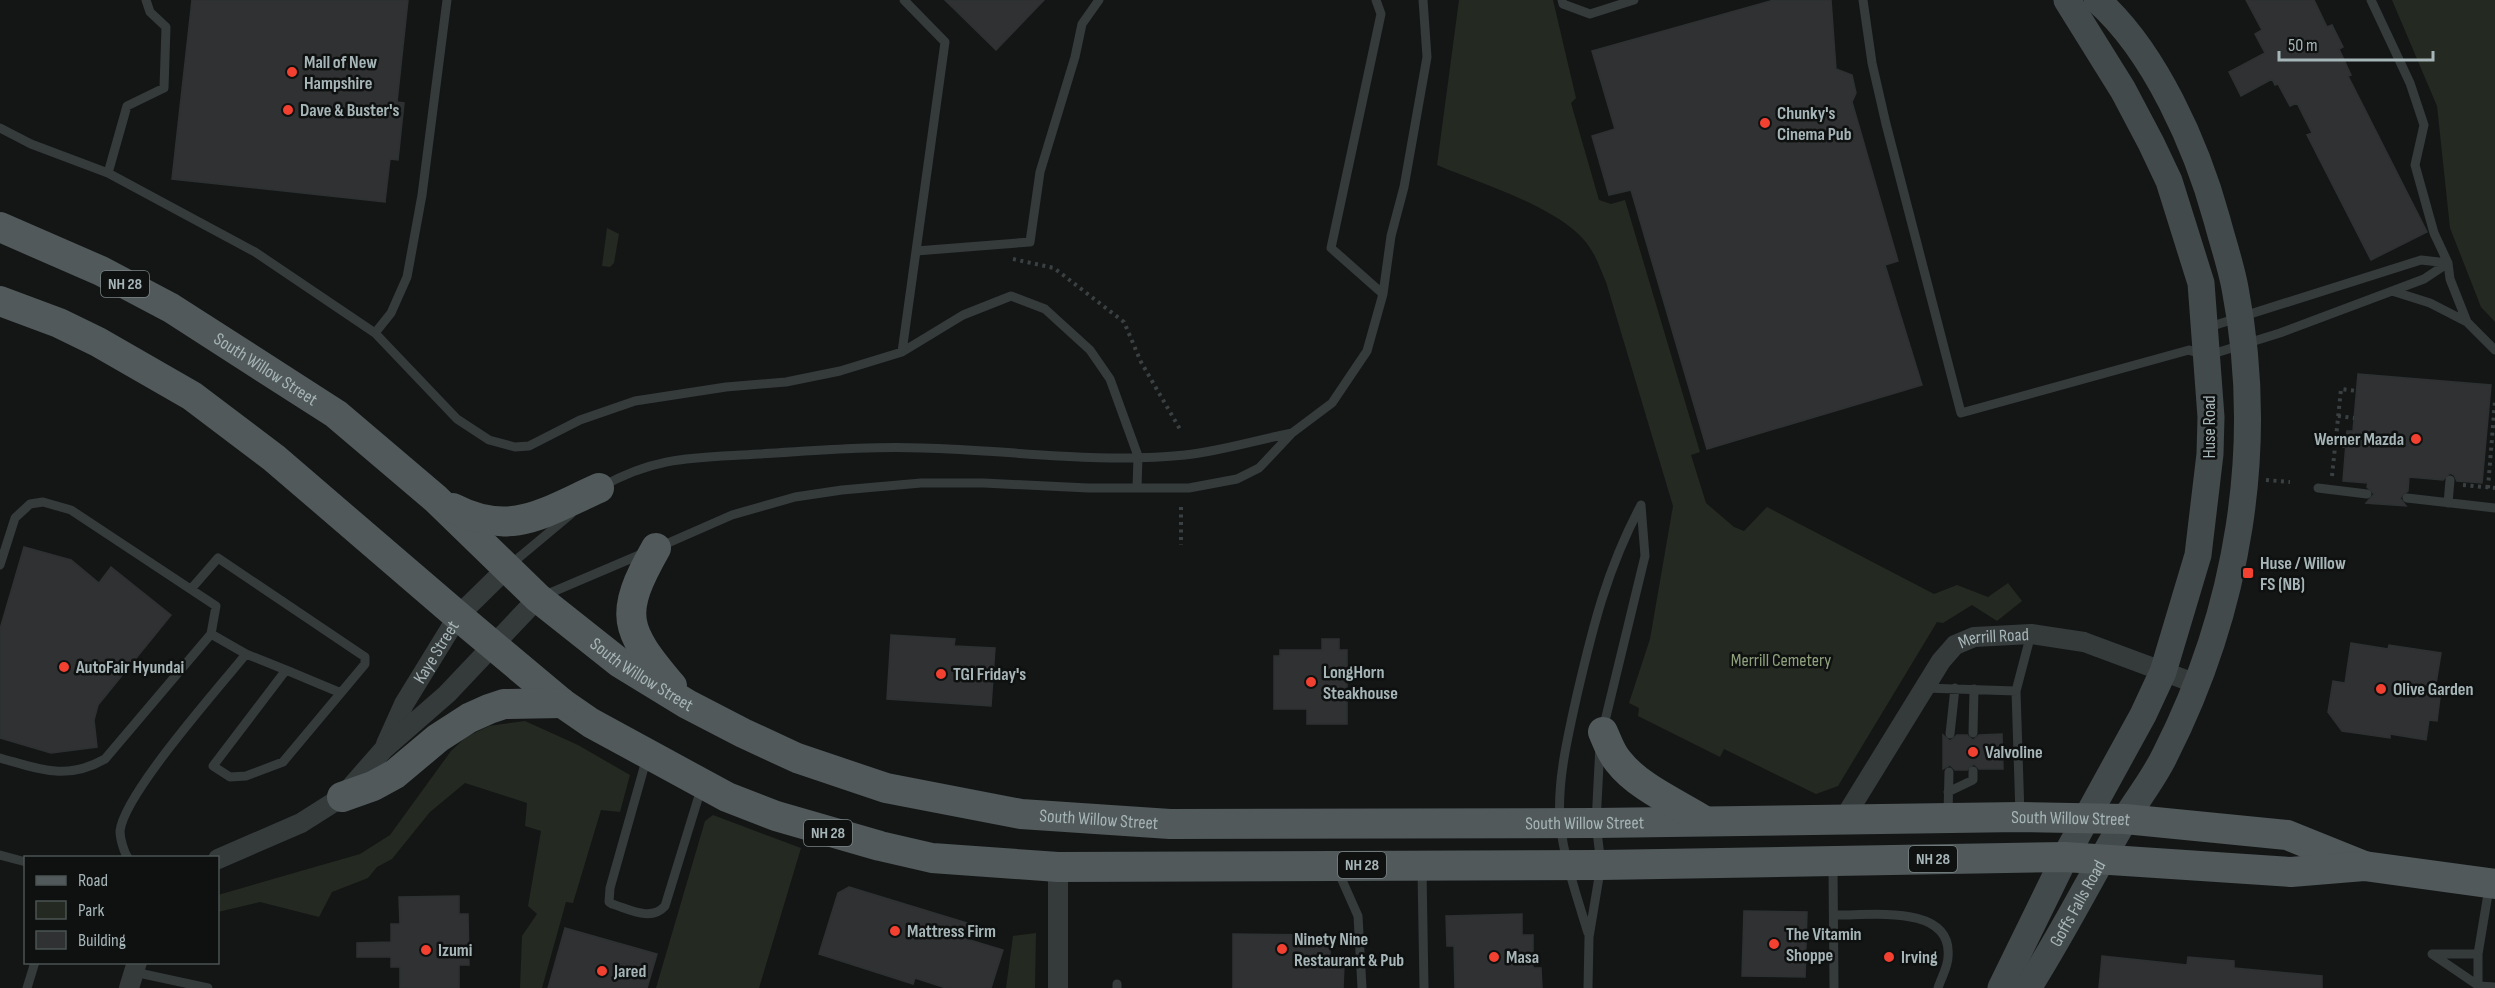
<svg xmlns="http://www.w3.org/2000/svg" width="2495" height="988" font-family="'Sofia Sans Condensed',sans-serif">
<rect width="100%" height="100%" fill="#141616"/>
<path fill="#242921" d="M 1459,0 L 1553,0 L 1576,98 L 1571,103 L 1599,200 L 1611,204 L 1625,200 L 1700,452 L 1691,455 L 1706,503 L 1734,527 L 1744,531 L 1767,507 L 1934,594 L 1957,585 L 1988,597 L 2008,583 L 2022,601 L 1997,621 L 1972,605 L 1943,623 L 1937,622 L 1838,786 L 1816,794 L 1724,749 L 1720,757 L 1638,716 L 1639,708 L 1629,703 L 1650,639 L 1673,506 L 1606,282 C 1601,271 1597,258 1590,248 C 1566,209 1479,183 1437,165 Z
M 2392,0 L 2495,0 L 2495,322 L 2481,307 L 2450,228 L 2437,106 Z
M 607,228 L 619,234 L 614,263 L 610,267 L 602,266 Z
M 525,721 L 578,745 L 630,775 L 620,812 L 601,810 L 573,903 L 566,902 L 542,988 L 520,988 L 522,936 L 537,914 L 528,906 L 541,831 L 525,826 L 527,803 L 465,783 L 430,812 L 392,859 L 377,867 L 368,878 L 332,892 L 319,917 L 260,902 L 218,912 L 218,895 L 360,854 L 390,835 L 451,751 L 466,737 L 489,726 Z
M 713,815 L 801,848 L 759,988 L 656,988 L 705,821 Z
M 1036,933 L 1035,988 L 1006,988 L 1013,936 Z"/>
<path fill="#2f3132" stroke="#2e3132" stroke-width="1.5" d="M 192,0 L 408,0 L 397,102 L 404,103 L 398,160 L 390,159 L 385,202 L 172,179 Z
M 945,0 L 1044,0 L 996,50 Z
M 1774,0 L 1831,0 L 1836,69 L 1852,75 L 1856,93 L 1852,102 L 1898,261 L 1885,265 L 1922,385 L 1707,449 L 1631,190 L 1609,195 L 1592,136 L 1615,129 L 1592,51 Z
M 2246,0 L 2314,0 L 2327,27 L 2332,25 L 2343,47 L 2339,49 L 2351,75 L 2348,76 L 2427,232 L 2371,260 L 2307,135 L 2312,133 L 2297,103 L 2290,106 L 2278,84 L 2275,85 L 2272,79 L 2241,96 L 2229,72 L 2265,53 L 2255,34 L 2262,30 Z
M 2358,374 L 2491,385 L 2482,483 L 2457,481 L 2454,475 L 2450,473 L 2443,480 L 2409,477 L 2408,491 L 2400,498 L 2406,506 L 2366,503 L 2374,494 L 2367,487 L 2368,483 L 2343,481 L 2347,431 L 2353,431 Z
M 24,547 L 71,560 L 99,583 L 111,567 L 171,615 L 98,705 L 94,720 L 97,747 L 51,753 L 0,738 L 0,629 Z
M 891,635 L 955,639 L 954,646 L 995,648 L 991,706 L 887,699 Z
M 1322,639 L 1339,639 L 1339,650 L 1347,650 L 1347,724 L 1307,724 L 1307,709 L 1274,709 L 1274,656 L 1280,656 L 1280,650 L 1322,650 Z
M 2351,643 L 2388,649 L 2389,645 L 2441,653 L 2434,696 L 2440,697 L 2437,721 L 2429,720 L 2426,740 L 2390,734 L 2390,738 L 2342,731 L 2328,712 L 2333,681 L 2345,683 Z
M 2002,734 L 2003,769 L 1979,769 L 1974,764 L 1967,770 L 1955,770 L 1950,765 L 1943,769 L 1943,735 L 1950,741 L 1957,735 L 1967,735 L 1973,740 L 1979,735 Z
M 849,887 L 967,923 L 963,938 L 1003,950 L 991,988 L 946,988 L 915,978 L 913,984 L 819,954 L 838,893 Z
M 459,896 L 459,914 L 468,914 L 469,965 L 459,965 L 459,988 L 400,988 L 400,967 L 391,967 L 391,957 L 357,957 L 357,943 L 391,942 L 391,924 L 400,924 L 399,897 Z
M 1744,911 L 1807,912 L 1805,977 L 1742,976 Z
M 1522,914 L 1522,935 L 1533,935 L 1533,968 L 1541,968 L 1542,988 L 1455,988 L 1454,946 L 1447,946 L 1446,916 Z
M 565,928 L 657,954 L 647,988 L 548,988 Z
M 1233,934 L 1330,935 L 1330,964 L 1344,964 L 1343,988 L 1233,988 Z
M 2102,956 L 2187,965 L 2188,957 L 2234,961 L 2234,968 L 2322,976 L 2322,988 L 2099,988 Z"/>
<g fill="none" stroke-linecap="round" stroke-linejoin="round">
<path stroke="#3b4142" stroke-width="4" stroke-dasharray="3 4.5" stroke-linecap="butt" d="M 1013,259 L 1054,268 L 1124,322 L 1141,362 L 1181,431
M 2338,416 L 2354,418
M 2335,445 L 2346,446
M 2332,476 L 2341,389 L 2357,391
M 2266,480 L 2290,482
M 2463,485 L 2495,488
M 2488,488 L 2495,401
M 1181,507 L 1181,545"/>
<path stroke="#353a3b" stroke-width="9" d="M 1376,0 L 1381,14 L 1331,248 L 1383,294
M 1562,0 L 1563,4 L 1590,14 L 1634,0
M 1863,0 L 1872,63 L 1886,124 L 1961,413 L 2189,350 L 2206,356 L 2280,333 L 2424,279 L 2448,263
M 2371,0 L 2410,83 L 2424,125 L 2415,165 L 2434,233 L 2448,263 L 2450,279 L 2467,322 L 2495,350
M 0,128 L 31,144 L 108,173 L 255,252 L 375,333 L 457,419 L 489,440 L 515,447 L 529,446 L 580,420 L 635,401 L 726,387 L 786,382 L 840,371 L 902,352 L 963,315 L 1011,296 L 1045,309 L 1090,350 L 1110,379 L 1138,456 L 1137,488
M 108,173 L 127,106 L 164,88 L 166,27 L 150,12 L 146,0
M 916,251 L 1030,242 L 1040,172 L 1075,57 L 1082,24 L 1099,0
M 2392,291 L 2430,303 L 2467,322
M 2206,328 L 2421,260 L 2448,263
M 375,333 L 391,313 L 407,277 L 422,195 L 447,0
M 902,352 L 945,42 L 904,0
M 601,487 C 658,455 696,458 759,454 C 813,451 867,446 922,448 C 1009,450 1098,464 1185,455 C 1221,451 1256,440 1292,433
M 2318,488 L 2367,494
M 2407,498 L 2495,508
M 2448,503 L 2450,480
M 659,547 L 732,515 L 795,497 L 842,490 L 921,483 L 984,483 L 1088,488 L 1189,488 L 1237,479 L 1259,468 L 1292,433 L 1332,403 L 1367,351 L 1383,294 L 1391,236 L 1404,187 L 1427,57 L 1423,0
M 0,565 L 15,518 L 30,504 L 43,502 L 71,510 L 216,606 L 211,634 L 105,759 C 66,781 40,769 0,758
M 510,565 L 571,514
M 191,589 L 218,558 L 365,657 L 365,664 L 283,762 L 246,776 L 230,777 L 213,766 L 286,670 L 246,654
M 543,596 L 644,553
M 286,670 L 341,693
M 1925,688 L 2016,691
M 1603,729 L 1645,556 L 1641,505
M 1973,733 L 1974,689
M 1950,734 L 1955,688
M 647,757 L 610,888 L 609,902 L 612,904 C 629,909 651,922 665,906 L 701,789
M 1948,792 L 1973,780 L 1973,771
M 1948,814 L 1949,772
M 2020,815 L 2016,691 L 2031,634
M 0,855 L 26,862
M 128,858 C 124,852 120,839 120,831 C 124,794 218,689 246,654 L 211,634
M 1833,866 L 1834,988
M 1422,870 L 1424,988
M 1338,871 L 1358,916 L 1362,988
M 1834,915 C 1868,916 1953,903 1948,957 C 1948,967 1941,978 1938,988
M 1588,933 C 1577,897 1564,860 1560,822 C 1557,780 1568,736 1577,695 C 1593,626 1607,569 1641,505
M 2432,954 L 2479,986 L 2495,987
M 2433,954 L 2478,954
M 134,972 L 208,988
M 1117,984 L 1117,988
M 27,988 L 35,962
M 1588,988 L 1589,937 L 1601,865 L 1596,823 L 1600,745
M 2478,988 L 2478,954 L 2489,888"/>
<g stroke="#353a3b" stroke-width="20">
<path id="s1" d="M 386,744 L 404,704 L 458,616 L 507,568"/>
<path id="s2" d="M 1843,820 L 1941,661 L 1955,645 L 1974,637 L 2031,634 L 2084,642 L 2197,684"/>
<path d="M 218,859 L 301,823 L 342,797 L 384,749 L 447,694 L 538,598"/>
<path d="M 129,988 L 137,962"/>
<path d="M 1058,988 L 1058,867"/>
</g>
<g stroke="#434a4b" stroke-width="27">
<path d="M 2001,988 L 2065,857 L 2143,715 L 2163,672 L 2198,555 L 2210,454 L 2211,417 L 2201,283 L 2169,181 L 2151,143 L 2123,90 L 2067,0"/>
<path id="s3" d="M 2028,988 C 2063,933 2092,875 2125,819 C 2138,798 2154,778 2165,755 C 2238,611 2266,448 2235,288 C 2231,266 2223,243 2217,220 C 2197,147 2155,51 2097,0"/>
</g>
<g stroke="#51595a" stroke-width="30">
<path id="s4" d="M 0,227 L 101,271 L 171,308 L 336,414 L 436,499 L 538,598 L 620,663 L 687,704 L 743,733 L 797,758 L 886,788 L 1021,814 L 1170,824 L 1596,823 L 2020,817 L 2125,819 L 2287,835 L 2364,866"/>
<path d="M 0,301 L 59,323 L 98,342 L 192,396 L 274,458 L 458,616 L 562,703 L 591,723 L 727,797 L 776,816 L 880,846 L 932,858 L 1058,867 L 1601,865 L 2065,857 L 2291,872 L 2364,866 L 2495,884"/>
<path d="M 453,508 C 511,538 545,512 599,488"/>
<path d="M 656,548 C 618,615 624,629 672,686"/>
<path d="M 1603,732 C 1607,741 1611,753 1618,761 C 1638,787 1676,803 1703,820"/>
<path d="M 342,797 L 373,786 L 395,774 L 438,738 L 469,718 L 489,709 L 504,704 L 562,703"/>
</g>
</g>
<g fill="#f24031" stroke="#0f1111" stroke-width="2">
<circle cx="292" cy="72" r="6"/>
<circle cx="288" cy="110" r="6"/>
<circle cx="1765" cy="123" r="6"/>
<circle cx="2416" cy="439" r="6"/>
<rect x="2242" y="567" width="12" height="12" rx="3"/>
<circle cx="64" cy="667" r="6"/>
<circle cx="941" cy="674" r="6"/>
<circle cx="1311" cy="682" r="6"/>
<circle cx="2381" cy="689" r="6"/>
<circle cx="1973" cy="752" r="6"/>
<circle cx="895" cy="931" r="6"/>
<circle cx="1774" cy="944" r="6"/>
<circle cx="1282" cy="949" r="6"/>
<circle cx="426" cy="950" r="6"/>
<circle cx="1494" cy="957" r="6"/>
<circle cx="1889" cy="957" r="6"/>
<circle cx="602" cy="971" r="6"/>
</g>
<g text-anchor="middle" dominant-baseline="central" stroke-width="5" stroke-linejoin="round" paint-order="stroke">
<g fill="#0f1111" stroke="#798485" stroke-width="1.5">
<rect x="101" y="271" width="48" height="26" rx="4.5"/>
<rect x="804" y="820" width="48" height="26" rx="4.5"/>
<rect x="1909" y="846" width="48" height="26" rx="4.5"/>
<rect x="1338" y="852" width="48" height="26" rx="4.5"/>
</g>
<g font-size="16" font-weight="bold" fill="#a6b5b7">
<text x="125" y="284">NH 28</text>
<text x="828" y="833">NH 28</text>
<text x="1933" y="859">NH 28</text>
<text x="1362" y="865">NH 28</text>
</g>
<g font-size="18" font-weight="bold" fill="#a6b5b7" stroke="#0f1111" text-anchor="start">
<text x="304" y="62">Mall of New<tspan x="304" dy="21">Hampshire</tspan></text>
<text x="300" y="110">Dave &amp; Buster's</text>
<text x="1777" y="113">Chunky's<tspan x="1777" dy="21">Cinema Pub</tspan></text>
<text x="2404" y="439" text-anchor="end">Werner Mazda</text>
<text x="2260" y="563">Huse / Willow<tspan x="2260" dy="21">FS (NB)</tspan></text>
<text x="76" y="667">AutoFair Hyundai</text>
<text x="1323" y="672">LongHorn<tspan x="1323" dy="21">Steakhouse</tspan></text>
<text x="953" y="674">TGI Friday's</text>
<text x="2393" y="689">Olive Garden</text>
<text x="1985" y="752">Valvoline</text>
<text x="907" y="931">Mattress Firm</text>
<text x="1786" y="934">The Vitamin<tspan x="1786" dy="21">Shoppe</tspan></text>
<text x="1294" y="939">Ninety Nine<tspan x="1294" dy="21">Restaurant &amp; Pub</tspan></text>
<text x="438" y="950">Izumi</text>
<text x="1506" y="957">Masa</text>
<text x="1901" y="957">Irving</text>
<text x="614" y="971">Jared</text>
</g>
<g font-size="18" fill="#a6b5b7" stroke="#0f1111">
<text stroke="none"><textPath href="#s4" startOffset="302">South Willow Street</textPath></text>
<text transform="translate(2209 427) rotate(-90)">Huse Road</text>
<text stroke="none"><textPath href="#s2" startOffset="248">Merrill Road</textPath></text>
<text stroke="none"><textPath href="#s1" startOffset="105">Kaye Street</textPath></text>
<text stroke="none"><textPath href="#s4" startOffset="788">South Willow Street</textPath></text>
<text stroke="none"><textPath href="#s4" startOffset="1274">South Willow Street</textPath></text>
<text stroke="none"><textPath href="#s4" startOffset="2246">South Willow Street</textPath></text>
<text stroke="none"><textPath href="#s4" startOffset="1760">South Willow Street</textPath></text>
<text stroke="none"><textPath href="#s3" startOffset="98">Goffs Falls Road</textPath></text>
</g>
<g font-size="18" fill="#90a27d" stroke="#0f1111">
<text x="1781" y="660">Merrill Cemetery</text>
</g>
</g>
<rect x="24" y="856" width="195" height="108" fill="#0f1111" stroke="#4b5353" stroke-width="1.5"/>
<rect x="36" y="876" width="30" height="9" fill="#51595a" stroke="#4b5353" stroke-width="1.5"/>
<text x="78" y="886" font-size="18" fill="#a6b5b7">Road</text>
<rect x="36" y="901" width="30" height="18" fill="#242921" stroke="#4b5353" stroke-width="1.5"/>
<text x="78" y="916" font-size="18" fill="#a6b5b7">Park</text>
<rect x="36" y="931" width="30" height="18" fill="#2f3132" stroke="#4b5353" stroke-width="1.5"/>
<text x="78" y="946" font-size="18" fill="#a6b5b7">Building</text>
<path d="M2279 51v9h154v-9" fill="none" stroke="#a6b5b7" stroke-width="3"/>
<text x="2288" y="51" font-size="18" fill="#a6b5b7" stroke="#0f1111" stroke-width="4.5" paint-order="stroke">50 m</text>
</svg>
